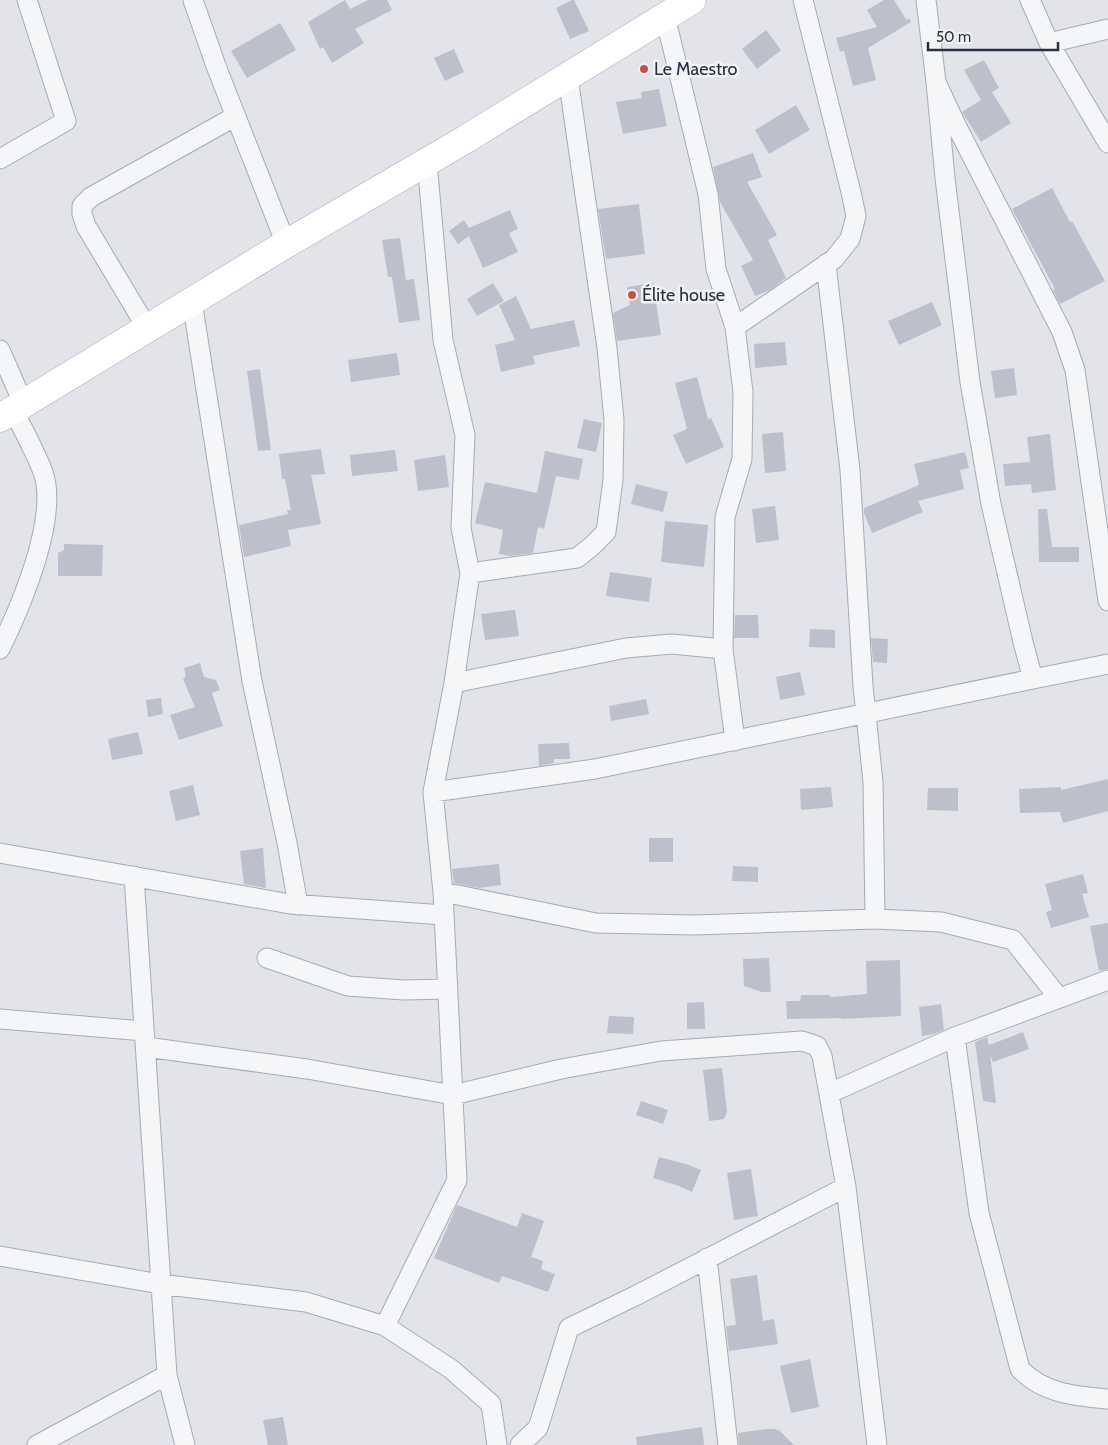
<svg xmlns="http://www.w3.org/2000/svg" width="1108" height="1445" font-family="Cabin,sans-serif">
<rect width="100%" height="100%" fill="#e2e4ea"/>
<path fill="#bdbfca" d="M 345,0 L 350,9 L 368,0 L 387,0 L 392,10 L 355,29 L 364,43 L 332,63 L 323,47 L 320,49 L 308,22 Z
M 572,0 L 574,0 L 589,31 L 570,39 L 556,8 Z
M 884,0 L 894,0 L 906,19 L 910,19 L 911,22 L 868,48 L 876,80 L 853,86 L 844,51 L 840,52 L 836,38 L 877,27 L 867,10 Z
M 280,23 L 296,50 L 247,78 L 231,51 Z
M 766,30 L 781,50 L 757,69 L 742,49 Z
M 454,49 L 464,72 L 445,81 L 434,58 Z
M 984,60 L 999,88 L 992,92 L 1011,123 L 981,142 L 962,112 L 981,100 L 964,70 Z
M 659,89 L 667,126 L 623,134 L 616,102 L 642,98 L 641,92 Z
M 796,105 L 810,130 L 769,154 L 755,130 Z
M 753,153 L 762,177 L 747,182 L 777,235 L 768,240 L 786,278 L 770,290 L 755,296 L 741,266 L 753,260 L 720,202 L 713,167 Z
M 1052,188 L 1070,222 L 1072,221 L 1105,281 L 1060,304 L 1053,290 L 1055,289 L 1012,209 Z
M 639,204 L 645,254 L 606,259 L 598,209 Z
M 510,210 L 518,229 L 509,233 L 518,252 L 483,268 L 469,236 L 458,244 L 449,231 L 464,220 L 469,228 Z
M 400,238 L 406,280 L 414,279 L 420,320 L 399,323 L 392,277 L 388,277 L 382,240 Z
M 493,283 L 504,301 L 477,316 L 467,299 Z
M 653,283 L 661,335 L 617,341 L 613,313 L 630,305 L 627,287 Z
M 516,296 L 531,329 L 574,320 L 580,346 L 533,356 L 535,364 L 501,372 L 495,345 L 515,340 L 499,305 Z
M 932,302 L 942,325 L 899,345 L 888,321 Z
M 785,342 L 787,365 L 755,368 L 754,344 Z
M 397,353 L 400,375 L 351,382 L 348,360 Z
M 1014,368 L 1017,395 L 995,398 L 991,371 Z
M 260,369 L 271,450 L 258,451 L 247,371 Z
M 697,377 L 708,419 L 711,418 L 724,447 L 686,464 L 673,435 L 687,429 L 675,383 Z
M 584,419 L 602,423 L 596,452 L 577,448 Z
M 783,432 L 786,471 L 765,473 L 762,434 Z
M 1050,434 L 1056,490 L 1032,493 L 1031,484 L 1005,486 L 1003,464 L 1030,462 L 1027,437 Z
M 321,449 L 325,474 L 311,475 L 321,524 L 288,530 L 291,546 L 244,557 L 239,525 L 288,514 L 287,510 L 291,510 L 285,479 L 282,479 L 279,454 Z
M 395,450 L 398,471 L 352,476 L 350,455 Z
M 545,451 L 583,459 L 579,480 L 556,476 L 544,529 L 538,527 L 533,553 L 510,556 L 499,554 L 503,530 L 475,523 L 485,482 L 537,493 Z
M 965,452 L 969,468 L 960,470 L 964,489 L 918,501 L 923,512 L 872,533 L 864,513 L 864,508 L 919,485 L 914,464 Z
M 445,455 L 449,487 L 418,491 L 414,460 Z
M 636,484 L 668,492 L 663,512 L 631,504 Z
M 775,506 L 779,540 L 756,543 L 752,509 Z
M 1038,509 L 1047,509 L 1052,547 L 1079,547 L 1079,562 L 1039,562 Z
M 665,521 L 708,525 L 704,567 L 661,562 Z
M 64,544 L 103,545 L 102,576 L 58,576 L 58,553 L 64,550 Z
M 610,572 L 652,578 L 649,602 L 606,596 Z
M 515,610 L 519,636 L 485,640 L 481,614 Z
M 735,615 L 758,615 L 759,638 L 734,638 Z
M 810,629 L 835,630 L 835,648 L 809,647 Z
M 871,638 L 888,639 L 887,663 L 873,662 Z
M 200,663 L 204,677 L 216,680 L 220,690 L 212,693 L 223,726 L 179,740 L 170,715 L 195,707 L 183,679 L 186,676 L 184,668 Z
M 800,672 L 805,695 L 780,700 L 776,677 Z
M 161,698 L 163,714 L 148,717 L 146,700 Z
M 646,699 L 649,714 L 611,721 L 609,706 Z
M 138,732 L 143,754 L 112,760 L 108,739 Z
M 569,743 L 570,759 L 554,759 L 554,763 L 539,766 L 538,744 Z
M 1108,779 L 1108,811 L 1063,823 L 1060,812 L 1020,813 L 1019,789 L 1061,787 L 1061,790 Z
M 193,785 L 200,815 L 176,821 L 169,791 Z
M 831,787 L 833,807 L 801,810 L 800,789 Z
M 928,788 L 958,788 L 958,811 L 927,810 Z
M 649,838 L 673,838 L 673,862 L 649,862 Z
M 263,848 L 266,888 L 244,884 L 240,851 Z
M 499,864 L 501,885 L 479,888 L 454,883 L 452,869 Z
M 733,866 L 758,867 L 758,882 L 732,881 Z
M 1083,874 L 1088,893 L 1082,894 L 1089,917 L 1051,928 L 1046,912 L 1052,910 L 1045,884 Z
M 1108,923 L 1108,969 L 1099,971 L 1090,926 Z
M 769,958 L 771,992 L 762,992 L 744,986 L 743,959 Z
M 900,960 L 901,1016 L 841,1019 L 841,1018 L 787,1019 L 786,1001 L 800,1001 L 801,995 L 830,995 L 830,997 L 867,994 L 866,961 Z
M 704,1002 L 705,1029 L 687,1029 L 687,1003 Z
M 941,1004 L 944,1030 L 934,1034 L 922,1036 L 919,1007 Z
M 609,1016 L 634,1017 L 633,1034 L 607,1033 Z
M 1023,1032 L 1029,1049 L 993,1062 L 990,1054 L 996,1103 L 983,1101 L 975,1042 L 987,1037 L 989,1045 Z
M 722,1068 L 727,1112 L 724,1119 L 709,1121 L 703,1070 Z
M 641,1101 L 668,1110 L 663,1124 L 636,1115 Z
M 659,1157 L 689,1165 L 701,1170 L 692,1192 L 679,1186 L 653,1178 Z
M 751,1169 L 758,1216 L 734,1220 L 727,1173 Z
M 457,1205 L 517,1227 L 522,1213 L 544,1221 L 531,1257 L 543,1261 L 541,1269 L 555,1274 L 548,1292 L 502,1276 L 499,1283 L 434,1258 Z
M 757,1275 L 763,1321 L 774,1319 L 778,1344 L 729,1351 L 726,1326 L 736,1325 L 730,1279 Z
M 810,1359 L 819,1407 L 791,1413 L 780,1366 Z
M 283,1417 L 288,1445 L 268,1445 L 263,1420 Z
M 702,1427 L 704,1445 L 637,1445 L 636,1437 Z
M 765,1429 L 774,1429 L 780,1431 L 794,1445 L 739,1445 L 738,1433 Z"/>
<g fill="none" stroke-linecap="round" stroke-linejoin="round">
<g stroke="#a7aab4" stroke-width="21">
<path id="street" d="M 193,0 L 216,66 L 286,244
M 926,0 L 936,82 L 956,125 L 1062,332 L 1075,370 L 1108,601
M 1030,0 L 1049,43 L 1108,143
M 665,16 L 708,194 L 716,269 L 735,327 L 743,392 L 742,459 L 725,517 L 723,649 L 735,741
M 1049,43 L 1108,29
M 936,82 L 945,178 L 970,382 L 991,504 L 1023,642 L 1033,679 L 1108,664
M 0,159 L 66,121 L 27,0
M 826,264 L 850,470 L 863,686 L 873,782 L 875,919
M 192,301 L 252,681 L 287,843 L 298,905
M 735,327 L 834,259 L 850,239 L 856,216 L 851,192 L 803,0
M 147,328 L 86,226 L 82,214 L 82,206 L 91,197 L 236,116
M 0,350 L 23,403
M 470,573 L 577,558 L 592,546 L 606,532 L 613,480 L 614,420 L 607,348 L 568,77
M 0,649 C 21,606 59,518 43,472 C 35,451 23,430 13,409
M 454,683 L 626,648 L 672,644 L 723,649
M 433,792 L 595,769 L 1033,679
M 0,853 L 290,904 L 444,915
M 134,876 L 167,1375 L 185,1445
M 443,892 L 596,923 L 695,925 L 875,919 L 941,922 L 1013,940 L 1059,998
M 267,958 L 348,986 L 404,990 L 448,989
M 0,1019 L 144,1031
M 955,1037 L 979,1213 L 1020,1369 C 1044,1394 1075,1396 1108,1399
M 146,1047 L 307,1069 L 453,1095 L 561,1069 L 661,1051 L 802,1041 L 817,1046 L 822,1056 L 846,1187 L 877,1445
M 830,1093 L 955,1037 L 1108,980
M 0,1256 L 160,1284 L 306,1302 L 385,1326 L 451,1369 L 491,1404 L 497,1445
M 707,1258 L 728,1445
M 385,1326 L 457,1180 L 443,892 L 433,792 L 454,683 L 470,573 L 461,528 L 465,435 L 443,340 L 427,162
M 37,1445 L 167,1375
M 520,1445 L 538,1428 L 569,1328 L 635,1296 L 846,1187"/>
</g>
<g stroke="#a7aab4" stroke-width="29">
<path id="secondary" d="M 0,418 L 286,244 L 466,139 L 692,0"/>
</g>
<use href="#street" stroke="#f5f6f8" stroke-width="19"/>
<use href="#secondary" stroke="#fff" stroke-width="28"/>
</g>
<g fill="#c94f4d" stroke="#f2f3f7" stroke-width="2">
<circle cx="644" cy="69" r="5"/>
<circle cx="632" cy="295" r="5"/>
</g>
<g text-anchor="middle" dominant-baseline="central" stroke-width="5" stroke-linejoin="round" paint-order="stroke">
<g font-size="18" fill="#2b2f41" stroke="#f2f3f7" text-anchor="start">
<text x="654" y="69">Le Maestro</text>
<text x="642" y="295">Élite house</text>
</g>
</g>
<path d="M928 42v8h130v-8" fill="none" stroke="#2b2f41" stroke-width="2.5"/>
<text x="936" y="42" font-size="15" fill="#2b2f41" stroke="#f2f3f7" stroke-width="4" paint-order="stroke">50 m</text>
</svg>
